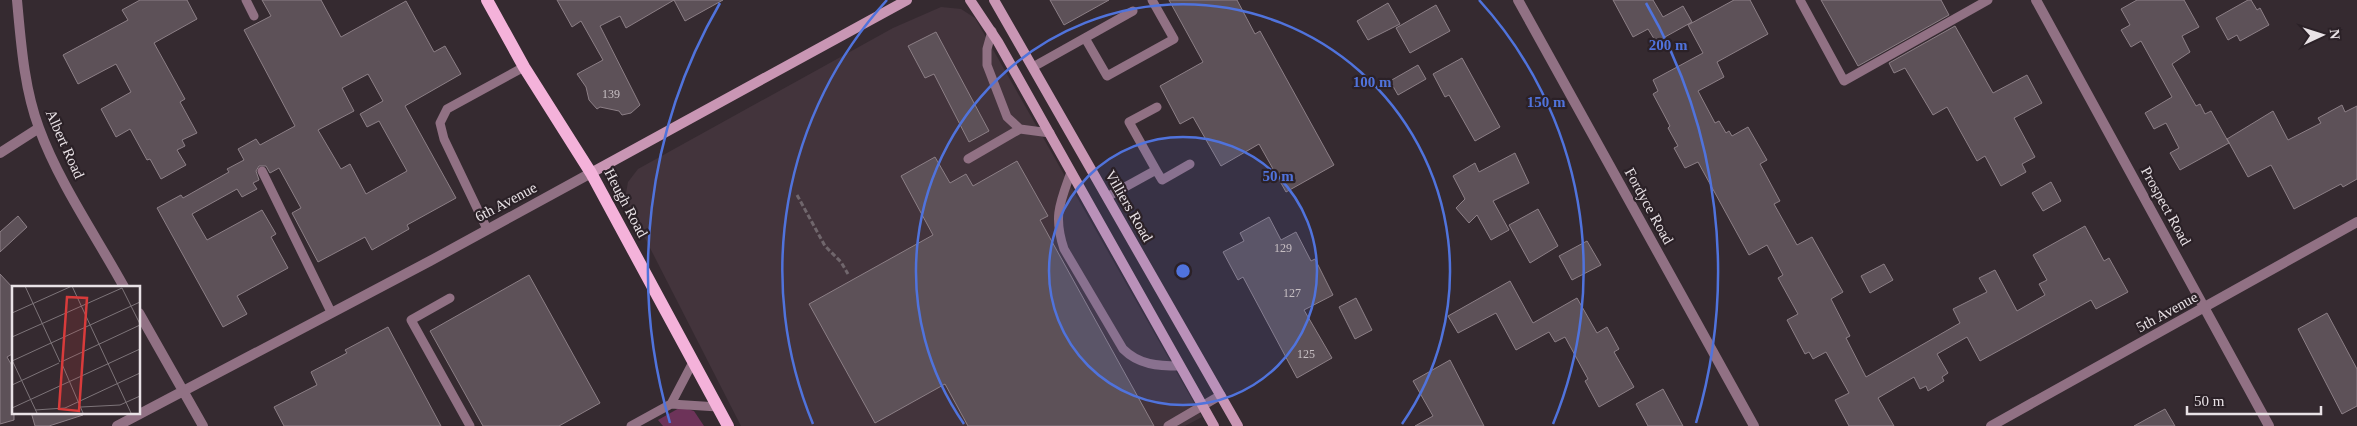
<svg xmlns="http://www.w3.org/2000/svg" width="2357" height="426" font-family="'Times New Roman',serif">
<rect width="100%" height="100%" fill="#352a30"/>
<path fill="#43343c" d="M 941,7 L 961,9 L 975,18 L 1202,417 L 1185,426 L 741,426 L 625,199 L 628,182 L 638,169 L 893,28 Z"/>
<path fill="#6d3359" d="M 681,407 L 694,411 L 704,426 L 663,426 L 658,420 Z"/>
<path fill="#5d5158" stroke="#8c7f86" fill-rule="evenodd" d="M 140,0 L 187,0 L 197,19 L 154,43 L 185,99 L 180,102 L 197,133 L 182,140 L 185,146 L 177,150 L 186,165 L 161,179 L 150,159 L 147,160 L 130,129 L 116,137 L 101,109 L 131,92 L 116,64 L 78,84 L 63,55 L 128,20 L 122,10 Z
M 262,0 L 321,0 L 341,37 L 406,1 L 434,52 L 445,46 L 461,74 L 405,106 L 456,198 L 407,225 L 409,229 L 372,250 L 365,237 L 318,262 L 292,213 L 301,208 L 279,168 L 270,173 L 266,166 L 259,166 L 256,171 L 259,180 L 253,183 L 257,189 L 242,197 L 237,189 L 192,214 L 207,240 L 262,210 L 276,234 L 271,237 L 288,268 L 237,296 L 247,314 L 223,327 L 157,208 L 181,195 L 183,198 L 229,172 L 227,169 L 244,160 L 238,149 L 256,139 L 260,145 L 295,126 L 244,30 L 271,16 ZM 368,74 L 383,101 L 360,114 L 367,127 L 379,121 L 407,171 L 366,194 L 350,164 L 341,169 L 318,130 L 354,111 L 342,88 Z
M 557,0 L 723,0 L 685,21 L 674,0 L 626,28 L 620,16 L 600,26 L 640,105 L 631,113 L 622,115 L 619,111 L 600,107 L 597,109 L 589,100 L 586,87 L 577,74 L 603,60 L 581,21 L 572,27 Z
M 1050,0 L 1109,0 L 1064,25 Z
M 1169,0 L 1237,0 L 1255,34 L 1260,31 L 1334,165 L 1286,192 L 1259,144 L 1221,166 L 1193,117 L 1180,124 L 1160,86 L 1203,62 Z
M 1613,0 L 1653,0 L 1663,17 L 1683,6 L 1692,22 L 1656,42 L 1648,29 L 1633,37 Z
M 1734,0 L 1750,0 L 1768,34 L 1717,62 L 1724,77 L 1698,91 L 1715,123 L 1719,121 L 1726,133 L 1729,131 L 1732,136 L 1748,127 L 1767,160 L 1760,164 L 1780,201 L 1774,204 L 1797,245 L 1812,237 L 1843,292 L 1831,299 L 1850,336 L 1846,338 L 1866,377 L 1960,323 L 1953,309 L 1987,292 L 1979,278 L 1995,270 L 2017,311 L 2045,295 L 2039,284 L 2047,280 L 2033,255 L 2085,226 L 2104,261 L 2109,258 L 2128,292 L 2096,309 L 2091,300 L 1980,361 L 1967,337 L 1937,354 L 1948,373 L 1942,377 L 1944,381 L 1928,391 L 1926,386 L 1920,389 L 1914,377 L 1878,398 L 1894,426 L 1849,426 L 1835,400 L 1849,393 L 1826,352 L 1813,359 L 1809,352 L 1805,354 L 1787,320 L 1798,314 L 1778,278 L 1783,275 L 1767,245 L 1749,255 L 1698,162 L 1685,168 L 1674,148 L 1678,146 L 1668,128 L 1670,126 L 1653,94 L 1658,91 L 1653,80 L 1703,53 L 1688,25 Z
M 1821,0 L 1941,0 L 1949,15 L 1858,66 Z
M 2137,0 L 2184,0 L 2199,27 L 2182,36 L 2190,52 L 2172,64 L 2196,106 L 2200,104 L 2205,114 L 2211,111 L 2229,143 L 2180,170 L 2170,153 L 2179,148 L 2166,123 L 2154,129 L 2145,113 L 2172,97 L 2141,41 L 2131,47 L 2121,30 L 2130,25 L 2121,9 Z
M 2248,0 L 2251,0 L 2257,10 L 2260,8 L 2269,25 L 2240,41 L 2237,35 L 2228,40 L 2216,18 Z
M 1388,3 L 1400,24 L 1368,40 L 1357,21 Z
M 1436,5 L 1450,31 L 1410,53 L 1396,28 Z
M 1955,26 L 1993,93 L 2027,75 L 2042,103 L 2014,118 L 2035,157 L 2022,164 L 2026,172 L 2001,186 L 1985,156 L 1977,161 L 1947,107 L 1933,115 L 1905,68 L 1894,73 L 1889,63 Z
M 936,32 L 989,131 L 969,142 L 934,74 L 925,78 L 908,46 Z
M 1462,58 L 1500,127 L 1475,141 L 1449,95 L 1445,97 L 1433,74 Z
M 1418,65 L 1426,79 L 1398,95 L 1390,81 Z
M 2342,105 L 2345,112 L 2357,106 L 2357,179 L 2343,187 L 2341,184 L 2294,209 L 2271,165 L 2248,177 L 2227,139 L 2273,111 L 2288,140 L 2321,123 L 2318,118 Z
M 1515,153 L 1529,183 L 1493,201 L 1509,230 L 1491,240 L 1477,215 L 1469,223 L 1456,208 L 1465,199 L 1453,176 L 1475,163 L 1479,172 Z
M 935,157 L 950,183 L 966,174 L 973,186 L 1017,161 L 1048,216 L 1040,220 L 1154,426 L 968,426 L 945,384 L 875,423 L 809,304 L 933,235 L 901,176 Z
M 2051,182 L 2061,201 L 2043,211 L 2032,193 Z
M 1538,209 L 1558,246 L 1530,263 L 1509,225 Z
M 18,216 L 27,227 L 0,252 L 0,232 Z
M 1269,217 L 1281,240 L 1296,232 L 1311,261 L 1315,259 L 1333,295 L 1304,310 L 1332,358 L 1297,378 L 1243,277 L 1238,280 L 1223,252 L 1244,241 L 1240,233 Z
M 1587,241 L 1601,265 L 1572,280 L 1559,256 Z
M 1884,264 L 1893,280 L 1870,293 L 1861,276 Z
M 0,274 L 14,289 L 14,353 L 7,357 L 14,369 L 14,420 L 0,424 Z
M 529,275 L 600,403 L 559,426 L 483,426 L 430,331 Z
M 1510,281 L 1533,323 L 1577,298 L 1597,333 L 1607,327 L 1619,349 L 1614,352 L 1634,387 L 1599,407 L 1585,381 L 1588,379 L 1565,337 L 1555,342 L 1549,332 L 1516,350 L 1496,313 L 1458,333 L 1448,316 Z
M 1356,298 L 1372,330 L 1355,339 L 1339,307 Z
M 2327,313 L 2357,369 L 2357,406 L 2342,414 L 2298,329 Z
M 388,327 L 441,426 L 284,426 L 274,407 L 317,385 L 311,372 L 347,353 L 345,350 Z
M 1450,360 L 1484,426 L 1415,426 L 1433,416 L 1413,381 Z
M 1663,389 L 1683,426 L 1648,426 L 1636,404 Z
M 2165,409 L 2175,426 L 2134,426 Z
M 31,412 L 82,412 L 83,415 L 49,426 L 35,426 Z"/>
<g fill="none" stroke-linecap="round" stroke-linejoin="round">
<path stroke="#70666c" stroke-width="3" stroke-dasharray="5 2.5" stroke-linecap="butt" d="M 797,195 L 825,246 L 841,262 L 848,274"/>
<path stroke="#917184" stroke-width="9" d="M 246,0 L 254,16
M 1800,0 L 1844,81 L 1988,0
M 992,31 L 987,49 L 987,65 L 1007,117 L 1020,129 L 1050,133
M 1085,38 L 1107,76 L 1174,39 L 1152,0
M 1033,67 L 1133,11
M 968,159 L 1020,129
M 1156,170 L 1162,180 L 1190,164
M 262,171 L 331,312
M 1071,172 C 1060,203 1053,216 1064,249 L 1123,349 C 1139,365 1158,366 1180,366
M 1107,197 L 1156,170 L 1129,122 L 1157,107
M 487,229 L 444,139 L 440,123 L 447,109 L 524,67
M 450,298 L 411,320 L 470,426
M 671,404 L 718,407
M 631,426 L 671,404 L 693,362
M 1168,426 L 1221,395"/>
<path stroke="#917184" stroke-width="10" d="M 17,0 C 21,43 24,88 39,128 C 59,183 96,236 124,287
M 1518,0 L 1754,426
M 2036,0 L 2269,426
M 0,153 L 39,128
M 139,313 L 203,426
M 117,426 L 430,261 L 591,173
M 1991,426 L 2357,222"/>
<path stroke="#c996b4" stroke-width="10" d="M 970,0 L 998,42 L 1214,426
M 994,0 L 1238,426
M 591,173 L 907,0"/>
<path stroke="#f4b2da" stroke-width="12" d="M 487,0 L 524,67 L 591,173 L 728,426"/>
</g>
<circle cx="1183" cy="271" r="134" fill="#5073dc" fill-opacity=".12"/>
<g fill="none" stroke="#5073dc" stroke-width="2.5">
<circle cx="1183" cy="271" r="134"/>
<path d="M964 424A267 267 0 1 1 1402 424"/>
<path d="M813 424A401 401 0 0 1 887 0M1479 0A401 401 0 0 1 1553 424"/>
<path d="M670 423A535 535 0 0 1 720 3M1646 3A535 535 0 0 1 1696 423"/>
</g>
<g text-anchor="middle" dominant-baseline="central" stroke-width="4.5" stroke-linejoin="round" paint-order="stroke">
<g font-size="12" fill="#c6bec2">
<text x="611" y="94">139</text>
<text x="1283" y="248">129</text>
<text x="1292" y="293">127</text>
<text x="1306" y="354">125</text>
</g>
<g font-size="15" fill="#e9e2e6" stroke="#2b2127">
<text transform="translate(65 144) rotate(66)">Albert Road</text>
<text transform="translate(506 202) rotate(-28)">6th Avenue</text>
<text transform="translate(626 203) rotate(62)">Heugh Road</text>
<text transform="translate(1129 206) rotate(60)">Villiers Road</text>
<text transform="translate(1649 206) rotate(61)">Fordyce Road</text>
<text transform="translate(2166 206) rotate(61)">Prospect Road</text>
<text transform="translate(2167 312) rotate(-29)">5th Avenue</text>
</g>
</g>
<g transform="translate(12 286)">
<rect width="128" height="128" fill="#352a30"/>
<path fill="none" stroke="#7d7479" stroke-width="1" d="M 13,0 L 48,76M 60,0 L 119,127M 0,27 L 60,0M 0,51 L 110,2 L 128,38M 0,74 L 25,127M 0,75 L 128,16M 49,76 L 128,39M 50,78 L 71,127M 0,99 L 47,77M 69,121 L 108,119 L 128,110M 0,122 L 128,63M 23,124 L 53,122 L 128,87"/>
<path fill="#d83b3b" fill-opacity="0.15" stroke="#d83b3b" stroke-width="2.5" d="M 55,11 L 75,12 L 67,125 L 47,123 Z"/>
<rect width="128" height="128" fill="none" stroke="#e9e2e6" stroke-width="2.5"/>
</g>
<circle cx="1183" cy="271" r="8" fill="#5073dc" stroke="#2b2127" stroke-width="2.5"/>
<g font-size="15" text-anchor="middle" font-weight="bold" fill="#5073dc" stroke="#2b2127" stroke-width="4.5" stroke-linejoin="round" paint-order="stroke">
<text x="1668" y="50">200 m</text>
<text x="1372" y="87">100 m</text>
<text x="1546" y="107">150 m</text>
<text x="1278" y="181">50 m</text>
</g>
<g transform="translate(2322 35) rotate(86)" stroke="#2b2127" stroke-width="4" paint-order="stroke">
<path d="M0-4L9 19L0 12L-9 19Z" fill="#e9e2e6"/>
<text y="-8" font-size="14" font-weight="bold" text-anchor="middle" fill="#e9e2e6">N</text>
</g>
<path d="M2187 406v8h134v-8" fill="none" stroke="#e9e2e6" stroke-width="2.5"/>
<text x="2194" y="406" font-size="15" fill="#e9e2e6" stroke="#2b2127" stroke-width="4" paint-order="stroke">50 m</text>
</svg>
